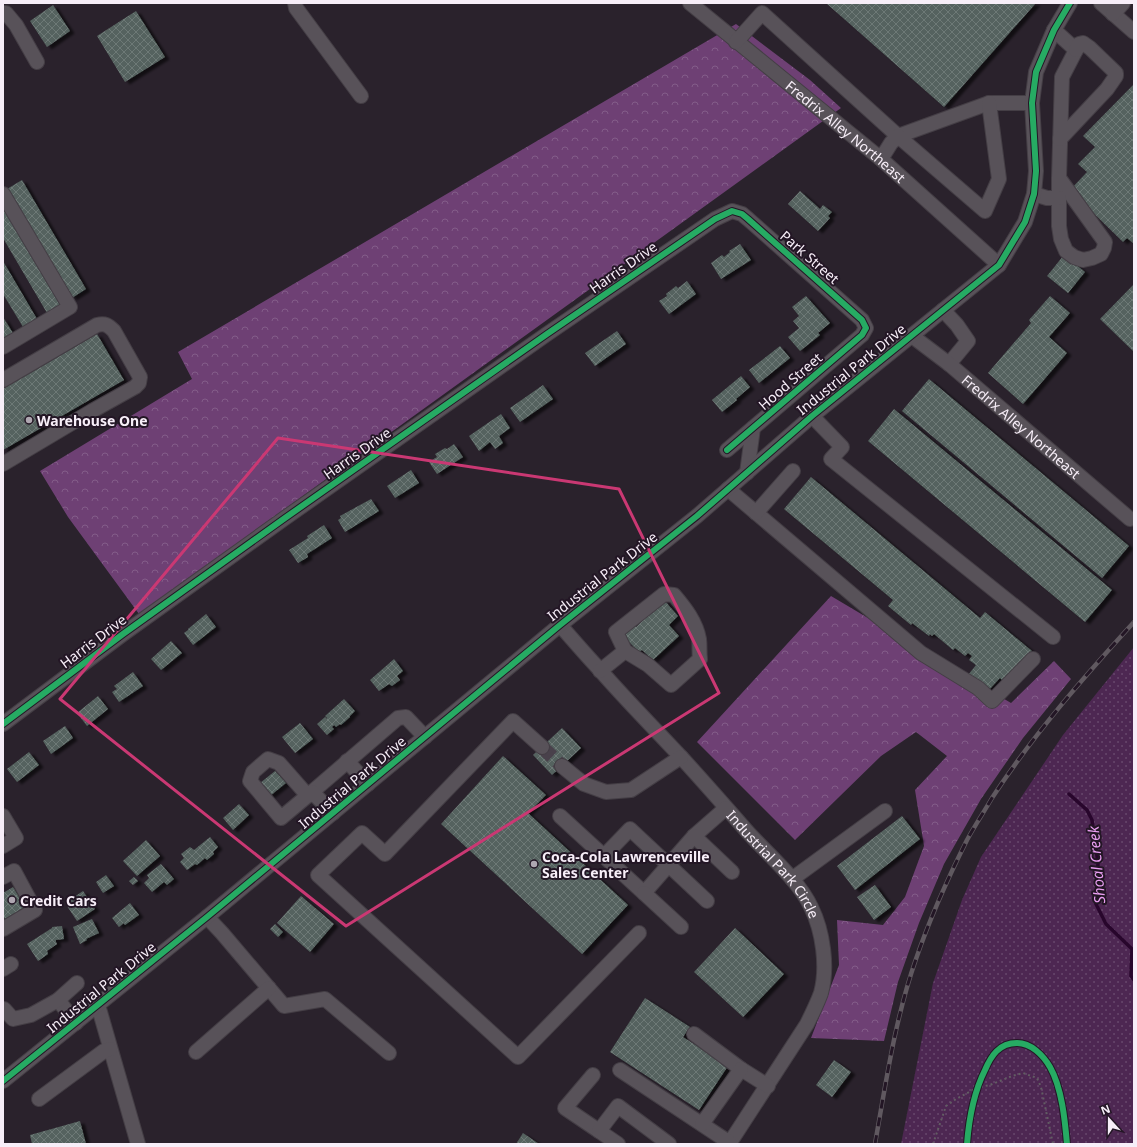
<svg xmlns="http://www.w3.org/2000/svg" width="1137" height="1147" font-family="'Noto Sans',sans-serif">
<defs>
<pattern id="forest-crowns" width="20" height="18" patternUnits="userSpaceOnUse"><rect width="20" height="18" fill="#6e4074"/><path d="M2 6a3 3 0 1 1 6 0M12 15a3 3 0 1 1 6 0" fill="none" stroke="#835c89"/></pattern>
<pattern id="park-dots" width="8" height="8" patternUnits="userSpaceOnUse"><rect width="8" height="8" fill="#4d2752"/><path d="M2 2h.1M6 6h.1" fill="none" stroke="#67476c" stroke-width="1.8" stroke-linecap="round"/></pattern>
<pattern id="building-cross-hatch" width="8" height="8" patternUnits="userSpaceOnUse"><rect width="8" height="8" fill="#54625e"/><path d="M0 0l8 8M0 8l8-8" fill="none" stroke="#6d7976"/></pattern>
<filter id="shadow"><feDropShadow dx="4.5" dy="2.5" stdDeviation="1" flood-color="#0009"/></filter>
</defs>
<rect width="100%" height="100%" fill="#2a222c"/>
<path fill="url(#forest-crowns)" d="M 736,24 L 810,80 L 841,108 L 139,614 L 68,517 L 40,471 L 192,379 L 178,352 Z
M 831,596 L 1011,703 L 1054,661 L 1071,679 L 1023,738 L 981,799 L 944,864 L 919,923 L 898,982 L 884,1041 L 811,1038 L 839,965 L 837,920 L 883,925 L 905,897 L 924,846 L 915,790 L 947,756 L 916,732 L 881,756 L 795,840 L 697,742 Z"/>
<path fill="url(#park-dots)" d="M 1134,647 L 1134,1144 L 901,1144 L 933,983 L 962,900 L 981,857 L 1063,735 Z"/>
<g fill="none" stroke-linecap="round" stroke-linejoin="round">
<path stroke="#28062c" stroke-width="3.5" d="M 1069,794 L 1087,810 L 1092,820 L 1098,863 L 1096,904 L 1106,924 L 1132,949 L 1131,976 L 1134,980"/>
</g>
<path fill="url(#building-cross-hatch)" filter="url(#shadow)" d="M 826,3 L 1036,3 L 944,107 Z
M 53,5 L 70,31 L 47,47 L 30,21 Z
M 136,11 L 165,57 L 125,82 L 97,36 Z
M 1134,84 L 1134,244 L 1127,238 L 1123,242 L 1070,190 L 1087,172 L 1078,164 L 1095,147 L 1083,136 Z
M 22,180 L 86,289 L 72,298 L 7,189 Z
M 800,191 L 820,209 L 823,205 L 832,212 L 828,216 L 830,218 L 818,231 L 788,204 Z
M 3,205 L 62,304 L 47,313 L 3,238 Z
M 740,244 L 751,260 L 721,279 L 711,263 L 722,255 L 724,257 L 730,252 L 729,251 Z
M 1064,255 L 1085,272 L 1068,293 L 1047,276 Z
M 3,261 L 37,319 L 23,327 L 3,294 Z
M 687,281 L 696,294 L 669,314 L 659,301 L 667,296 L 666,294 L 676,286 L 678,288 Z
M 1134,284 L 1134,352 L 1100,319 Z
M 806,296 L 830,323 L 818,333 L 820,335 L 800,351 L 788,337 L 799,328 L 793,321 L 799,316 L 792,307 Z
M 1050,296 L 1070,313 L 1049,337 L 1067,353 L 1023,404 L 988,373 L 1031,323 L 1029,320 Z
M 3,317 L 13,333 L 3,339 Z
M 617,331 L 626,344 L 595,366 L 585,353 Z
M 97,334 L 124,380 L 3,450 L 3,389 Z
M 780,346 L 790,358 L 759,383 L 749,370 Z
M 741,376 L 750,387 L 736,399 L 737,400 L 722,412 L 712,400 Z
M 929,379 L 1129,546 L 1102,578 L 902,411 Z
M 543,385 L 553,399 L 520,422 L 510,408 Z
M 894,409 L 1112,590 L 1085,622 L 868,441 Z
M 501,414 L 510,428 L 499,436 L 503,443 L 495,449 L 490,442 L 479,451 L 469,436 Z
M 454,444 L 463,457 L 437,474 L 429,462 L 437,457 L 435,454 L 445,448 L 447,449 Z
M 411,470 L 419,483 L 395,498 L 387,486 Z
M 811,477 L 980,618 L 985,612 L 1032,651 L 1005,683 L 1000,678 L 988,691 L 968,675 L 976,665 L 969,660 L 972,656 L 968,653 L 965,656 L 955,648 L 953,650 L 934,634 L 932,636 L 930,634 L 929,636 L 912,623 L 911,625 L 888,606 L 893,600 L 784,509 Z
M 371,499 L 379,511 L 345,532 L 338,520 L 341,518 L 340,516 Z
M 324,525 L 332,538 L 307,554 L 308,557 L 298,563 L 289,550 L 308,538 L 307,536 Z
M 664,600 L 678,616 L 669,625 L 679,636 L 653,660 L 642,650 L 639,652 L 623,636 L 635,626 L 636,627 Z
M 206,614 L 216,627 L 193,645 L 184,633 L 188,630 L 188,629 Z
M 171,641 L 182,653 L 161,670 L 151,659 Z
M 394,659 L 403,671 L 397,676 L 400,680 L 392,686 L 389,684 L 379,691 L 370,680 Z
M 133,672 L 143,686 L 119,702 L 112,692 L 117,689 L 114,686 Z
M 98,696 L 108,709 L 87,726 L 77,713 Z
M 344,699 L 355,711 L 350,716 L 350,717 L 341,725 L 340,724 L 336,727 L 334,725 L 332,727 L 334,729 L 327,735 L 317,724 L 325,717 L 327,719 L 327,718 L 325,716 Z
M 300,723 L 313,739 L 295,753 L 282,737 Z
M 65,726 L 73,738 L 51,754 L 43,741 Z
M 562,728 L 581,748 L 552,775 L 533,755 Z
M 29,752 L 39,765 L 17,782 L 7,769 Z
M 503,756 L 546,795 L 528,813 L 628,905 L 582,954 L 441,824 Z
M 275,771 L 286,783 L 270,796 L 260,783 Z
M 239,804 L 249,815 L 233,830 L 223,818 Z
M 902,816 L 920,839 L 855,890 L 837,866 Z
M 210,837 L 218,847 L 213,852 L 214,854 L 207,860 L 205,858 L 197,865 L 195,864 L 187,870 L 180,862 L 184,858 L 181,854 L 190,847 L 194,850 Z
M 146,840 L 160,856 L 137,876 L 123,861 Z
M 161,864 L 174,879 L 167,885 L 164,882 L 152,892 L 144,883 L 149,878 L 147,875 Z
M 106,875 L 114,886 L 103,893 L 96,882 Z
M 134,877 L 138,881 L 133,885 L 129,881 Z
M 875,885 L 891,907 L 874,920 L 857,897 Z
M 13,887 L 25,907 L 5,919 L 3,916 L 3,893 Z
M 83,891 L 95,909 L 77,921 L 65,903 Z
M 301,896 L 334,924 L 310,952 L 277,923 Z
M 130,903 L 139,915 L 125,925 L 124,923 L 119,927 L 112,918 Z
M 92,919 L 99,933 L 86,939 L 87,940 L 80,944 L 73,927 Z
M 275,924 L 283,932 L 278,937 L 270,929 Z
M 62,926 L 64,939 L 56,940 L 56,942 L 57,944 L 47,951 L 48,954 L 38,961 L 27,944 L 52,928 L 52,927 Z
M 735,928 L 784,974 L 743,1017 L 694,972 Z
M 645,998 L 690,1027 L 683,1037 L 728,1066 L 699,1110 L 610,1052 Z
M 834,1060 L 851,1072 L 832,1097 L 816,1085 Z
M 80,1121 L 86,1144 L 32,1144 L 30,1135 Z
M 523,1133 L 539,1144 L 516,1144 Z"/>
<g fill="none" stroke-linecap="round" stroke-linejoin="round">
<path stroke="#49414b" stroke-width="14" stroke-dasharray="14 7" stroke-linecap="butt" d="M 542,747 L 562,766"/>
<g stroke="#443e45" stroke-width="16">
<g id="minor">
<path d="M 295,3 L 296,8 L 361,96"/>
<path id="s1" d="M 690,3 L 881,159 L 999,265"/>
<path d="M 1101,3 L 1134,32"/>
<path d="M 3,13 L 6,13 L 16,25 L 37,62"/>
<path d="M 1113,14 L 1123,3"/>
<path d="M 1054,30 L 1076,50 L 1062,77 L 1059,178 L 1059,226 L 1061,239 L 1066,251 L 1074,257 L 1083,260 L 1092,258 L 1101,254 L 1104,248 L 1105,242 L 1059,178"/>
<path d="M 736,42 L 762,13 L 898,136 L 989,103 L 1032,103"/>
<path d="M 1060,139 L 1107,89 L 1116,76 L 1116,73 L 1090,48 L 1083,43 L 1079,44 L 1076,50"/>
<path d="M 881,159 L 891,143 L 898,136 L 985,211 L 999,179 L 989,103"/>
<path d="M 3,194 L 70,307 L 3,347"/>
<path d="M 1034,194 L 1047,198 L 1059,198"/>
<path d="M 943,310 L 957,325 L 968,341 L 949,364"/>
<path id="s2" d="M 912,336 L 949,364 L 1130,519"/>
<path d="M 3,380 L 97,325 C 105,323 108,325 114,331 L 140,377 L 139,383 L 135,387 L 92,411 L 3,464"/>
<path d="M 812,416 L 842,447 L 831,459 L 1053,637"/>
<path d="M 747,473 L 753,428"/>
<path d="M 728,489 L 921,653 L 978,688 L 992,701 L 1033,659"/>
<path d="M 756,513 L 793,471"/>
<path id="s3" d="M 560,625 C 573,640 586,655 600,670 C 626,700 654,728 681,757 C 702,780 724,805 745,829 C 766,853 798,879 811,907 C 823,931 828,967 821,993 C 817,1004 812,1014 807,1024 L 729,1144"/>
<path d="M 600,671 L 625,651 L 616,632 L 664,594 L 674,595 C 685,608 696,622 699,639 C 700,646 699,652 700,659 L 671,685 L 648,665 L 625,651"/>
<path d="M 3,724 L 123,634 L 285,518 L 547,334 L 715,219 L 732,211 L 742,214 L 748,219 L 862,320 L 866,328 L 862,335 L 727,450"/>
<path d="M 542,747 L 513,721 L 385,854 L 362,833 L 318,875 L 518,1057 L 639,933"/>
<path d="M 347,761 L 368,784"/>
<path d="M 562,766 L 584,784 L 606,792 L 631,790 L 681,757"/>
<path d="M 312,792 L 398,718 L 406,717 L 425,737"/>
<path d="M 308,796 L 279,763 L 268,759 L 253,772 L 250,781 L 281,818 L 312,792 L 333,813"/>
<path d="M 3,816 L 16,838 L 3,846"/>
<path d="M 560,816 L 644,893 L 694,836 L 726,808"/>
<path d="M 694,836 L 732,872"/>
<path d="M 604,856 L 630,829 L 707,901"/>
<path d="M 3,877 L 14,871 L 35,910 L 3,929"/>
<path d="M 792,879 L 885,811"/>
<path d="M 644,893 L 681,927"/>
<path d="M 207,917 L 222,933 L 284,1006 L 325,999 L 389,1053"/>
<path d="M 3,969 L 11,964"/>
<path d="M 58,1000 L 76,1023"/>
<path d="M 98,1005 L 138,1144"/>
<path d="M 4,1009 L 13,1019 L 31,1015 L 58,1000 L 77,983"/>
<path d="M 694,1034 L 741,1069 L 768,1086"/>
<path d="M 196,1052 L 269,988"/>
<path d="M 620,1070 L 730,1143"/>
<path d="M 593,1075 L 565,1108 L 599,1131"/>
<path d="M 3,1081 L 207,917 L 560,625 L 697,516 L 812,416 L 999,265 L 1025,222 L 1034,194 L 1036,171 L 1032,103 L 1036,72 L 1054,30 L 1070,3"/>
<path d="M 39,1099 L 104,1051 L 110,1049"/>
<path d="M 702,1124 L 741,1069"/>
<path d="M 618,1144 L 599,1131 L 618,1106 L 669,1144"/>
</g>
</g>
<path stroke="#625d63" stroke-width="2" stroke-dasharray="2 3" stroke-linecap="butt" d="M 933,1144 L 946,1106 L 956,1099 L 973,1090 L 980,1087 L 990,1085 L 1012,1076 L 1023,1073 L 1037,1078 L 1041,1087 L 1053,1144
M 967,1144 C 969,1118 973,1094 985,1070 C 991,1056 999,1043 1017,1043 C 1031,1043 1043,1055 1050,1067 C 1062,1088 1065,1121 1067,1144"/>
<use href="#minor" stroke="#585259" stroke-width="14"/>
<g stroke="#605960" stroke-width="4.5">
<path id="rail" d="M 875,1144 C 886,1082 895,1019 916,959 C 930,918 948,878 967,840 C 975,825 984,812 992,798 C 1033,735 1083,678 1134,622"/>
</g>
<use href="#rail" stroke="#231625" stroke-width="3" stroke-dasharray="9" stroke-linecap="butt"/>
<g stroke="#231625" stroke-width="8">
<path id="cycleway" d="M 3,724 L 123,634 L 285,518 L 547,334 L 715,219 L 732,211 L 742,214 L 748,219 L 862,320 L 866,328 L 862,335 L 727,450
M 3,1081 L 207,917 L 560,625 L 697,516 L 812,416 L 999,265 L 1025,222 L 1034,194 L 1036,171 L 1032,103 L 1036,72 L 1054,30 L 1070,3
M 967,1144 C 969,1118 973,1094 985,1070 C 991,1056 999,1043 1017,1043 C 1031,1043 1043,1055 1050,1067 C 1062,1088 1065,1121 1067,1144"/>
</g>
<use href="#cycleway" stroke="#26ab63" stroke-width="6"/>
</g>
<path fill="none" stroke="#ca3873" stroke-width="3" stroke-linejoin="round" d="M 278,438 L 619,489 L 719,693 L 346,926 L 60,699 Z"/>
<g fill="#afa7b1" stroke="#231625" stroke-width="1.5">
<circle cx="29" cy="420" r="4"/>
<circle cx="534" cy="864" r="4"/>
<circle cx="12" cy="900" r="4"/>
</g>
<g text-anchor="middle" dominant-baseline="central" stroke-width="4" stroke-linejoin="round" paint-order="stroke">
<g font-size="14" fill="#f7eef8" stroke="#231625">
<text stroke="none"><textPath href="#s1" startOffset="202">Fredrix Alley Northeast</textPath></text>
<text transform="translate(810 257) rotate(41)">Park Street</text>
<text transform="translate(623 267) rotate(-35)">Harris Drive</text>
<text transform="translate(851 369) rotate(-39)">Industrial Park Drive</text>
<text transform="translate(790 381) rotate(-41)">Hood Street</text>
<text stroke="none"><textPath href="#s2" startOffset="142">Fredrix Alley Northeast</textPath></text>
<text transform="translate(357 453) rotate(-35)">Harris Drive</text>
<text transform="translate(602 576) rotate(-38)">Industrial Park Drive</text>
<text transform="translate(93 641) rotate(-37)">Harris Drive</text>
<text transform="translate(352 782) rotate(-40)">Industrial Park Drive</text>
<text stroke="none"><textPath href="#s3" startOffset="321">Industrial Park Circle</textPath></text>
<text transform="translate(101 987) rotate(-39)">Industrial Park Drive</text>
</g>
<g font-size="14" font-weight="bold" fill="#f7eef8" stroke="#231625" text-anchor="start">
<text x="37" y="420">Warehouse One</text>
<text x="542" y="856">Coca-Cola Lawrenceville<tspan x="542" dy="16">Sales Center</tspan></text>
<text x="20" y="900">Credit Cars</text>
</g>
<g font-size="15" font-style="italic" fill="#ea9ff2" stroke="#231625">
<text transform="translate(1096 865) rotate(-95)">Shoal Creek</text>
</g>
</g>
<rect width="1137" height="1147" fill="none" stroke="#f7eef8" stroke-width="8"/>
<g transform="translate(1109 1119) rotate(339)" stroke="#231625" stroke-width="3" paint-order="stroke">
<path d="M0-3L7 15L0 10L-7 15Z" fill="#f7eef8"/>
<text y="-6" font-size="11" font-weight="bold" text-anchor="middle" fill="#f7eef8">N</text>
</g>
</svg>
